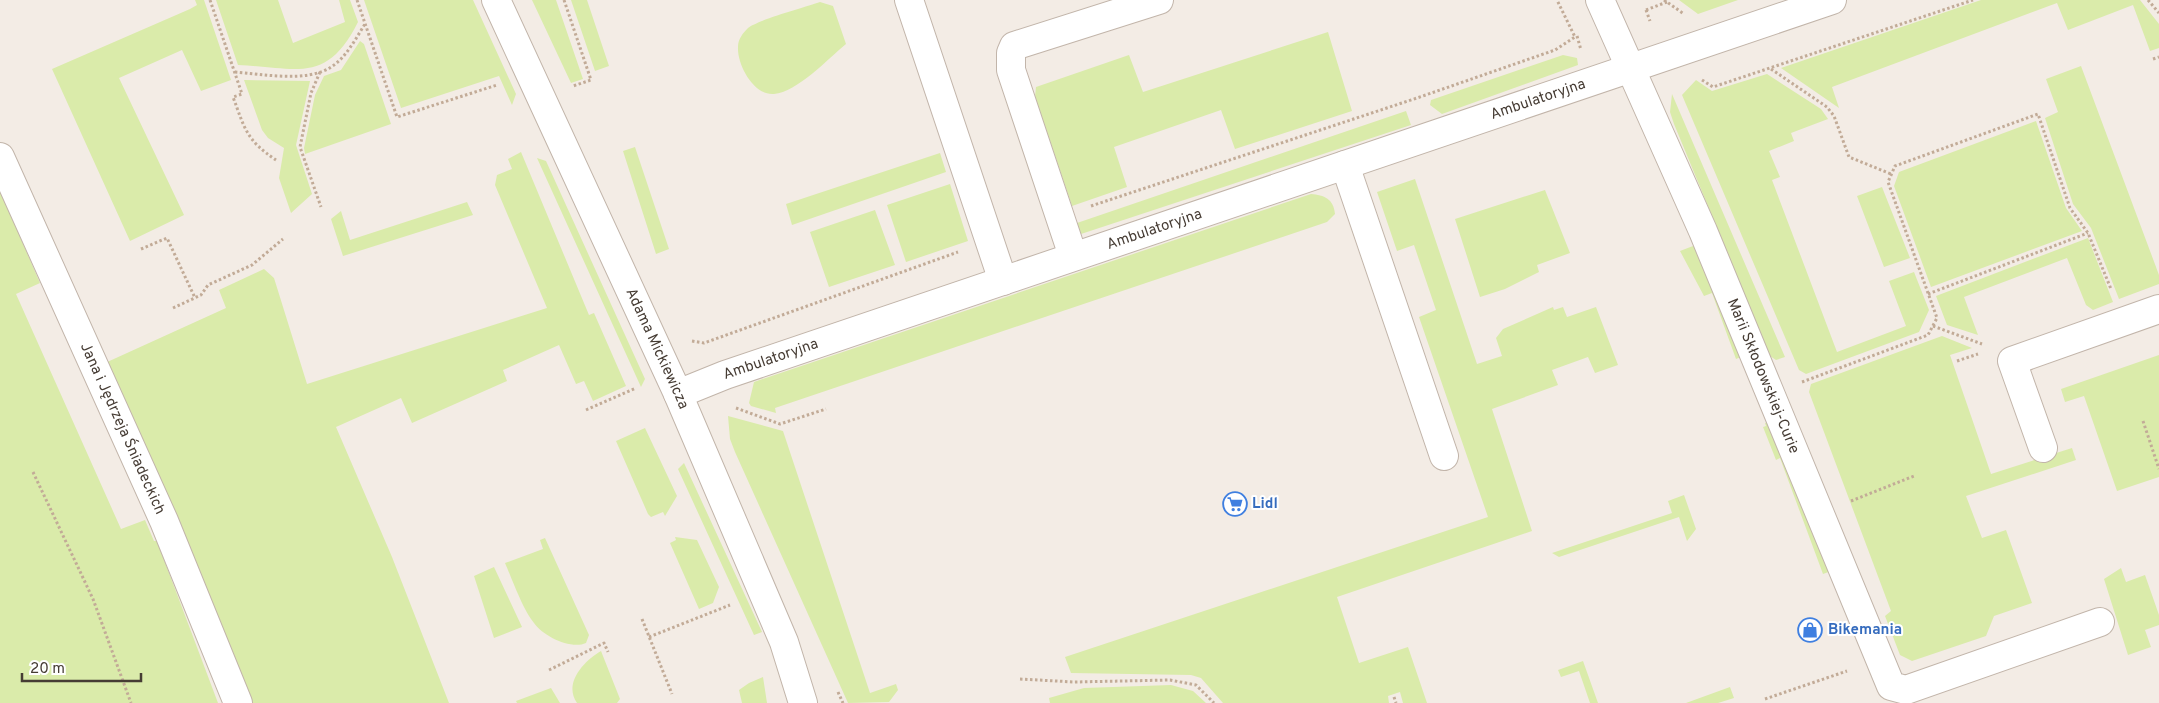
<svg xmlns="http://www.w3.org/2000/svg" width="2159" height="703" font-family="Overpass,sans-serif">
<rect width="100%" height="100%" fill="#f3ece5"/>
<path fill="#daebaa" d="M 195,0 L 204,0 L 231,80 L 201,91 L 182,50 L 119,78 L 184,215 L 130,241 L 52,69 L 190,9 L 197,5 Z
M 216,0 L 278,0 L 293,43 L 345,22 L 339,0 L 350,0 L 358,22 C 327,84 298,68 238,65 Z
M 364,0 L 473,0 L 516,94 L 512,105 L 499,76 L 401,108 Z
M 532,0 L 556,0 L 583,79 L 571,83 Z
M 571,0 L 587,0 L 609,66 L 595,71 Z
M 1679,0 L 1738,0 L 1698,14 Z
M 1981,0 L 2140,0 L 2159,24 L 2159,48 L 2150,51 L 2133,5 L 2068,30 L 2057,3 L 1832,87 L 1839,108 L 1781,68 Z
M 820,2 L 833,6 L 846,44 C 828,59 797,92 774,94 C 754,96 737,65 738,47 C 738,39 743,33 748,28 C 757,20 806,7 820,2 Z
M 1328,32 L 1352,111 L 1235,149 L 1221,110 L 1114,147 L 1127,187 L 1072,206 L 1035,97 L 1036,87 L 1129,55 L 1143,92 Z
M 360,41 L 364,44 L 391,124 L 305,154 L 304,148 L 315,95 L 324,76 L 341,70 Z
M 1563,55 L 1577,58 L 1578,65 L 1442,114 L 1430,105 L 1431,100 Z
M 2081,66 L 2159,275 L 2159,284 L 2119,299 L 2091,228 L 2073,204 L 2045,118 L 2058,112 L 2046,79 Z
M 1767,74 L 1821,109 L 1828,119 L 1791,133 L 1794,141 L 1769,151 L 1780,177 L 1772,180 L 1837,352 L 1906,326 L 1889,281 L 1914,272 L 1929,310 L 1919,332 L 1806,374 L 1799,370 L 1682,95 L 1696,80 L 1712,91 Z
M 244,80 L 310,81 L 296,145 L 312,194 L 291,213 L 279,178 L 284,148 L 268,138 L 262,130 Z
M 1672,94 L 1785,357 L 1776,360 L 1770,356 L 1674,124 L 1670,112 Z
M 1406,111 L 1411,125 L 1081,234 L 1077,223 Z
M 2036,121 L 2066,208 L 2082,231 L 1931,287 L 1894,186 L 1899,172 Z
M 635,147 L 669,249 L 656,254 L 623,151 Z
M 521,152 L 589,315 L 594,313 L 626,386 L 593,401 L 584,381 L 576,384 L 559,345 L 503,370 L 507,381 L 412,423 L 401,398 L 336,427 L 392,557 L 449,703 L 248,703 L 105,363 L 226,308 L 219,290 L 264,269 L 274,278 L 307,384 L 547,308 L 495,185 L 497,175 L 512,169 L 508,159 Z
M 940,153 L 946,172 L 792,225 L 786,204 Z
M 537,158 L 546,161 L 645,379 L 641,387 Z
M 1415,179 L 1477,364 L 1502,356 L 1496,338 L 1503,329 L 1553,307 L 1554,310 L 1563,307 L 1567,317 L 1596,307 L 1618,365 L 1595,373 L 1588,357 L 1552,370 L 1558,385 L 1492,409 L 1532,531 L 1337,597 L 1359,663 L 1408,647 L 1427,703 L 1403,703 L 1400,692 L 1388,696 L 1389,703 L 1223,703 L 1201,678 L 1191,675 L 1071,673 L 1065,657 L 1488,517 L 1419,317 L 1436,310 L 1414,245 L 1397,251 L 1377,192 Z
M 950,184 L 968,241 L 906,262 L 887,205 Z
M 1882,187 L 1910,258 L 1884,267 L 1857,196 Z
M 0,190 L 40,283 L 16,294 L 121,529 L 145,520 L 154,541 L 157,541 L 218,703 L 0,703 Z
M 1545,190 L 1570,253 L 1537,265 L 1539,272 L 1505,289 L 1480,297 L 1455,219 Z
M 1311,194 C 1324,195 1334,199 1335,214 L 1327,222 L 775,408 L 776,413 L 751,406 L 749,403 L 754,382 Z
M 467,202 L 473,215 L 343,256 L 331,219 L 341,211 L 350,240 Z
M 875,210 L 895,265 L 829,287 L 810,232 Z
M 2088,238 L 2113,302 L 2093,310 L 2086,305 L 2067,258 L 1964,297 L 1978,335 L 1947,325 L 1936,296 Z
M 1693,246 L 1710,261 L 1741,357 L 1736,359 L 1712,293 L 1704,296 L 1680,251 Z
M 1942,336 L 1972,348 L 1950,355 L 1991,474 L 2072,448 L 2076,460 L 1966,496 L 1982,538 L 2006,530 L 2032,603 L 1994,616 L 1986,636 L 1912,661 L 1900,655 L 1885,616 L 1891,611 L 1809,392 L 1811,384 Z
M 2159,355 L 2159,477 L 2117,491 L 2084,396 L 2065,402 L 2061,389 Z
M 728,416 L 783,431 L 870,693 L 896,684 L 898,690 L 889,702 L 848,703 L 735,452 L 730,439 Z
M 1773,420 L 1834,570 L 1823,574 L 1780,458 L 1776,460 L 1763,427 L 1766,426 L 1765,423 Z
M 645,428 L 677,496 L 665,516 L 663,512 L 651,517 L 648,514 L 616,441 Z
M 684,463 L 762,632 L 754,635 L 678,469 Z
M 1684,495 L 1696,529 L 1687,541 L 1679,517 L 1559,557 L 1552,553 L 1672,513 L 1668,501 Z
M 675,537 L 697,540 L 719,587 L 713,603 L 699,609 L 670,543 L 676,540 Z
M 545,538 L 589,635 L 586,643 C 571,650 543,636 534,623 C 523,610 512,579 505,563 L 543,549 L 540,540 Z
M 494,567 L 522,627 L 494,638 L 474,576 Z
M 2121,568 L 2126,582 L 2145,575 L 2159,615 L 2159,625 L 2145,630 L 2151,647 L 2128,655 L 2104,579 Z
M 601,651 L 620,699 L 617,703 L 577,703 C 563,683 584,661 601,651 Z
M 1583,661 L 1598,703 L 1590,703 L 1579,671 L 1561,677 L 1558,670 Z
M 763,677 L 767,703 L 742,703 L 739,690 L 749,683 Z
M 1171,685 L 1193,691 L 1206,703 L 1050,703 L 1049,698 L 1084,688 Z
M 1730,687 L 1734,698 L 1718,703 L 1686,703 Z
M 551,688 L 560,703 L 517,703 L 516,701 Z"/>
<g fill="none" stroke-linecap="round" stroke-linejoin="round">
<g stroke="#c2b5aa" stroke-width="30">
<g id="minor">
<path id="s1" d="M 496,0 L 678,394 L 784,642 L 803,703"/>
<path d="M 909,0 L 1003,281"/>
<path id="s2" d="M 1600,0 L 1703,231 L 1891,686 L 1906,690 L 2100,622"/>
<path id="s3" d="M 0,157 L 164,521 L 238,703"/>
<path d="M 1345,165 L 1444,456"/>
<path d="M 1073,256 L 1011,70 L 1011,53 L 1014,46 L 1159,0"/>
<path id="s4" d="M 678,394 L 725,375 L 1832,0"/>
<path d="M 2043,448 L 2012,361 L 2159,309"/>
</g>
</g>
<path stroke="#c2ab97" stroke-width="3" stroke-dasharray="2.5 2.5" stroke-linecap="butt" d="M 210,0 L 242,94 L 233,97 C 245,129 246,140 276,160
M 357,0 L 397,117 L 497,85
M 564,0 L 591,80 L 573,86
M 1664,0 L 1684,14
M 2148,0 L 2159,13
M 1646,10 L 1650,21
M 1646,10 L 1667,2
M 1577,36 L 1581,50
M 2153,59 L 2159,57
M 1771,69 L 1827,107 L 1834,116 L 1849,157 L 1891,174
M 235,72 C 262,74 307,83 331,67 C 346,58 356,38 365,24
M 320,72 L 311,93 L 300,147 L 321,207
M 1702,80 L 1713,87 L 1973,0
M 1091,206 L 1417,98 L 1555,50 L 1575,37 L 1557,0
M 141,249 L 167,238 L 195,298
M 1928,294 L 2088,233
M 173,308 L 201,295 L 208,285 L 252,265 L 283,239
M 1933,326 L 1982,344
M 692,341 L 704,343 L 958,252
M 1957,361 L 1978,354
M 1802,382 L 1928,335 L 1937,318 L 1888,182 L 1895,166 L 2038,114 L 2070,208 L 2088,233 L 2111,289
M 736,408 L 780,424 L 826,409
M 586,410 L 636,388
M 2143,421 L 2159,469
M 33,472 L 93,599 L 131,703
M 1851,501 L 1914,476
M 642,619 L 672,694
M 649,637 L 730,605
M 549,670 L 604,643 L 608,652
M 1020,679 L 1074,682 L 1170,680 L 1196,685 L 1214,703
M 838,692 L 843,703
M 1394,697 L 1396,703
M 1765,699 L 1847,671"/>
<use href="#minor" stroke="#fff" stroke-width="28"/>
</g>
<defs>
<g id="supermarket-ring" transform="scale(1.25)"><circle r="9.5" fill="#fff" stroke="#3f7fe0" stroke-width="1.5"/><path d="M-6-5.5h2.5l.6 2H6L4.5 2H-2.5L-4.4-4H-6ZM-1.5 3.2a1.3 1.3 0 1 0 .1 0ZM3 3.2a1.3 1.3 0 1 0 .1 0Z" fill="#3f7fe0"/></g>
<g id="shop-ring" transform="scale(1.25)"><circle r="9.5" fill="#fff" stroke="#3f7fe0" stroke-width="1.5"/><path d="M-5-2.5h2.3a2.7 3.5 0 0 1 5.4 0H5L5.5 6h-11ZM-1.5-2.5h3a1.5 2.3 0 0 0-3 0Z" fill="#3f7fe0"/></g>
</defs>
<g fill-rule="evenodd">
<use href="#supermarket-ring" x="1235" y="504"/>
<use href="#shop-ring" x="1810" y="630"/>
</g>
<g text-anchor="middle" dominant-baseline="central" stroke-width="4" stroke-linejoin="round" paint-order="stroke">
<g font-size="15" fill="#463c34" stroke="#fff">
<text stroke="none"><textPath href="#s4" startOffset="909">Ambulatoryjna</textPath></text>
<text stroke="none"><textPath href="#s4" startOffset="504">Ambulatoryjna</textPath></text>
<text stroke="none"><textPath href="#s1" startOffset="384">Adama Mickiewicza</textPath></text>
<text stroke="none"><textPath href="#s4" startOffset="99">Ambulatoryjna</textPath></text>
<text stroke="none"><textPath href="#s2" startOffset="410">Marii Skłodowskiej-Curie</textPath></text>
<text stroke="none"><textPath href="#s3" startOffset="298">Jana i Jędrzeja Śniadeckich</textPath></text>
</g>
<g font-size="15" font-weight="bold" fill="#366cbe" stroke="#fff" text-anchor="start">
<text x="1252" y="504">Lidl</text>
<text x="1828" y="630">Bikemania</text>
</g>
</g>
<path d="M22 673v8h119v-8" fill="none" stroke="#463c34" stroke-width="2.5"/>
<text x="30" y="673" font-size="15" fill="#463c34" stroke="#ffffff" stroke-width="4" paint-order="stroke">20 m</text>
</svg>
